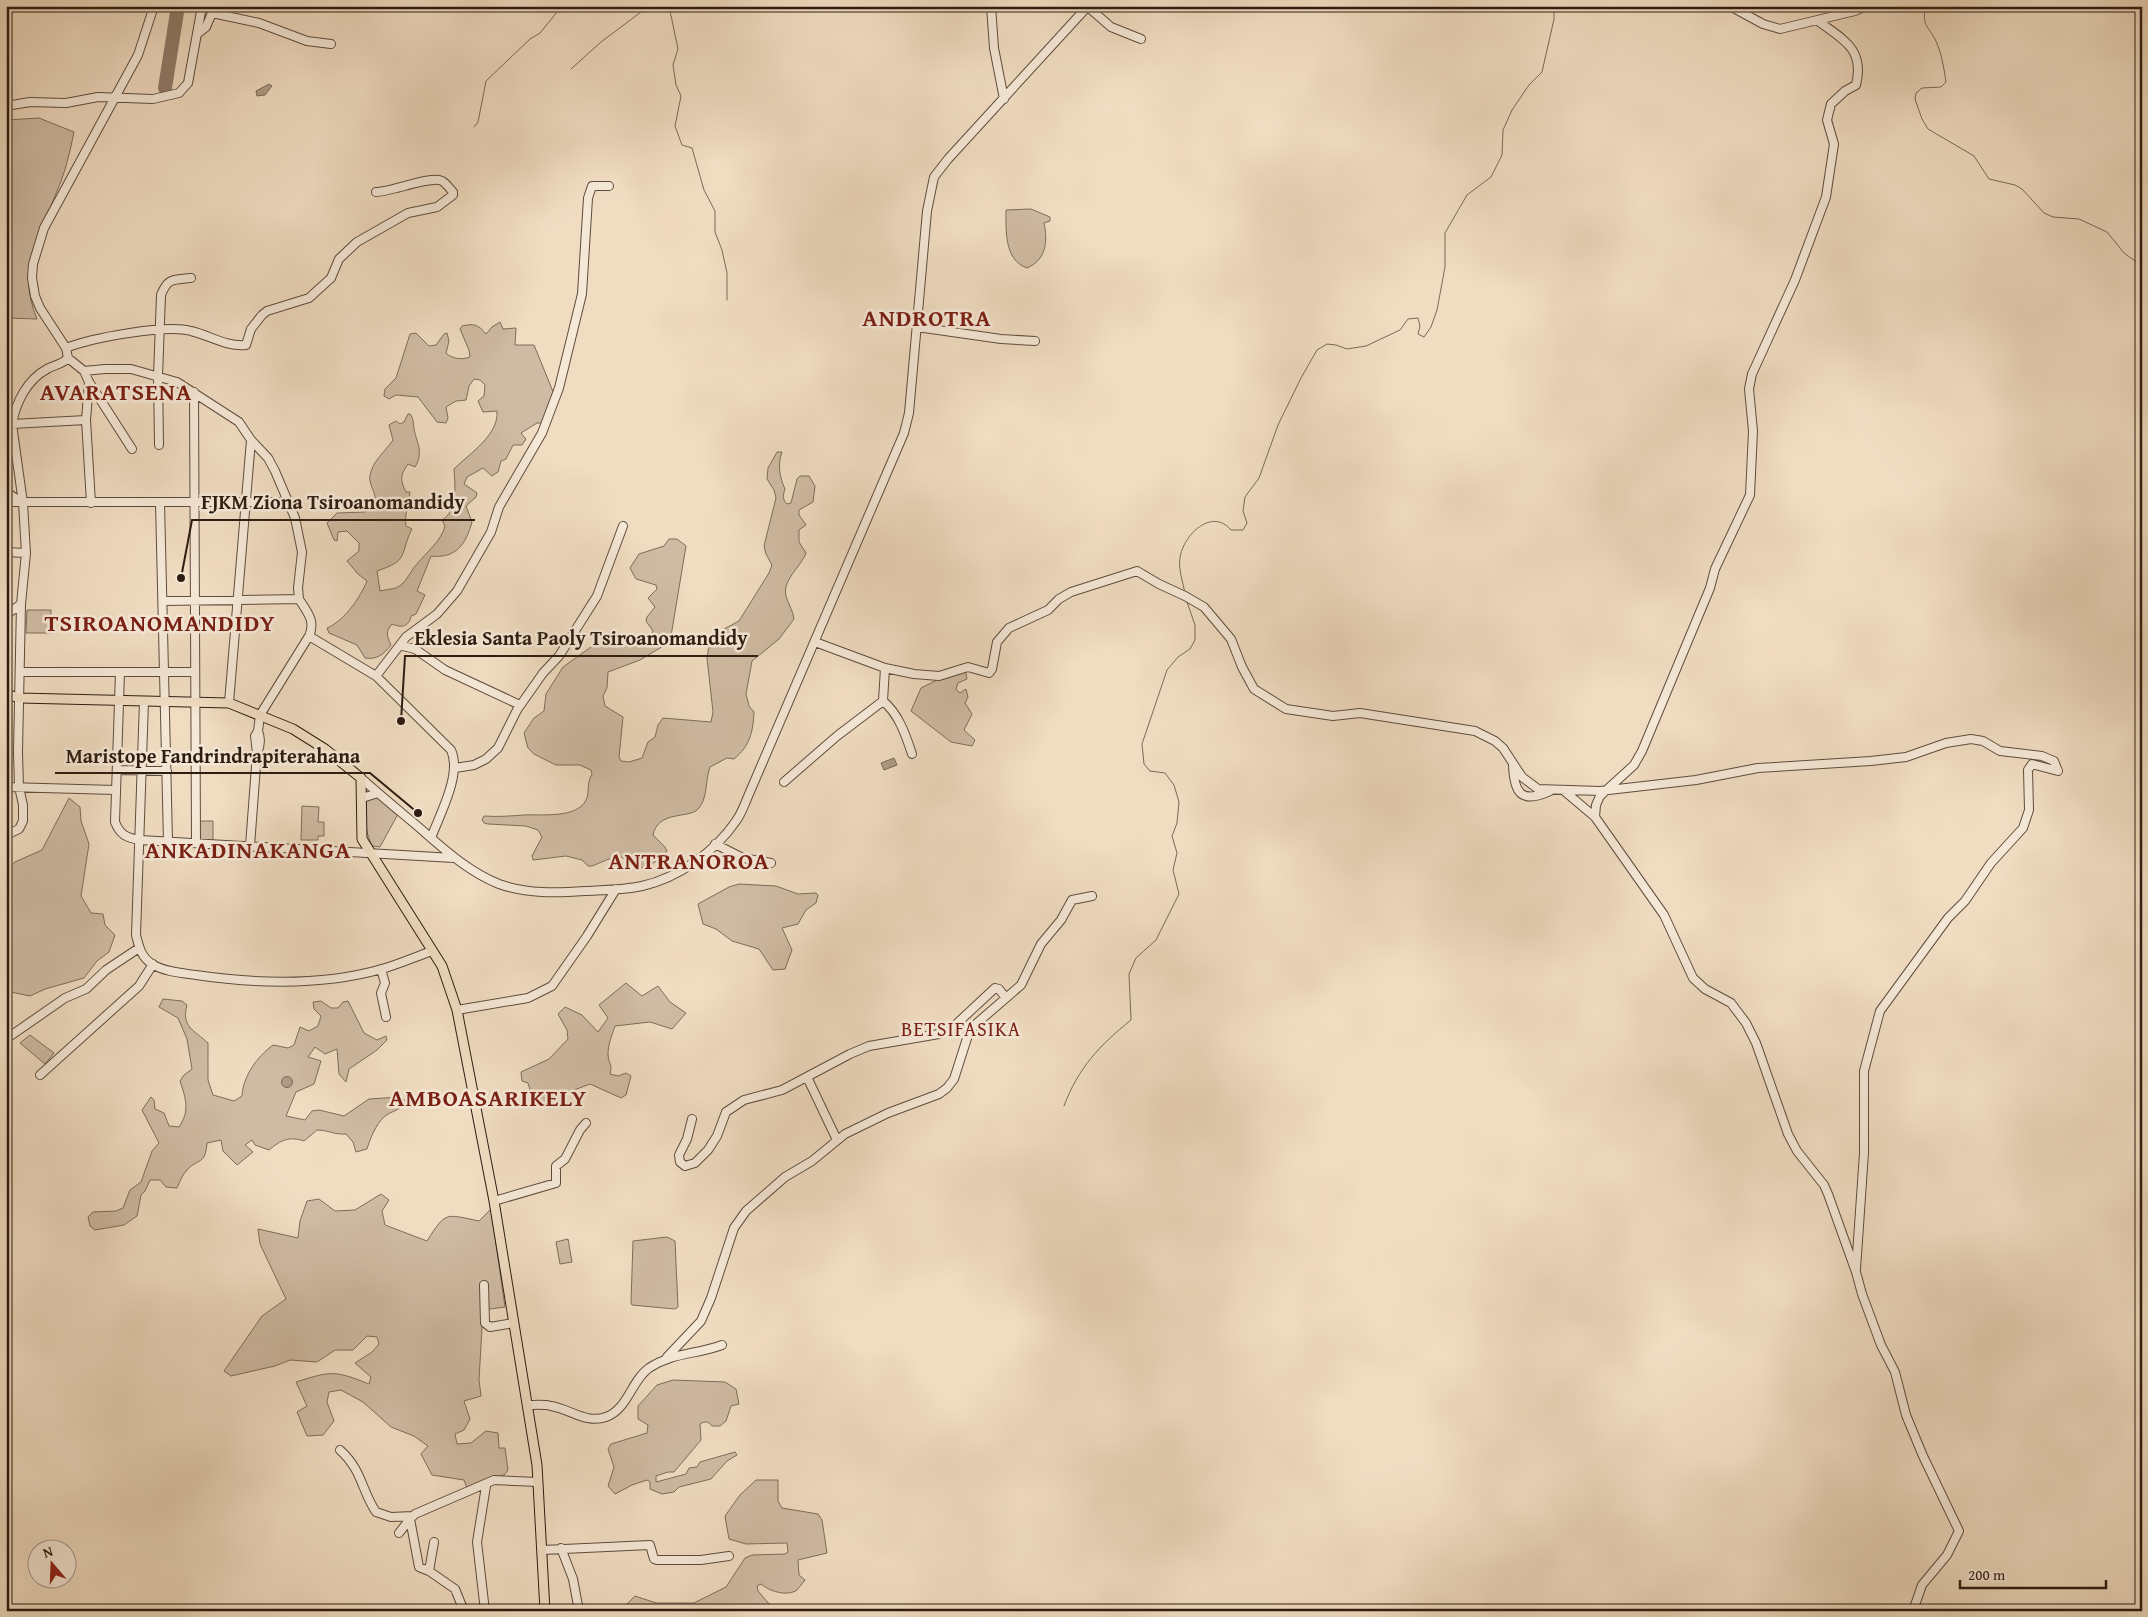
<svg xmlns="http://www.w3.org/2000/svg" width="2148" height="1617" font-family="'Gentium Book Plus',serif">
<rect width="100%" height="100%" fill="#f0dcc1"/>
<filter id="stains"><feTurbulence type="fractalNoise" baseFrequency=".004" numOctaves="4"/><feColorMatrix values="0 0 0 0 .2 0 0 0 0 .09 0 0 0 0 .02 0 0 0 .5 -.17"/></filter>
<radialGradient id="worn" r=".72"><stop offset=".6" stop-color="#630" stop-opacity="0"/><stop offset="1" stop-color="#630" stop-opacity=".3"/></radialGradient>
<path fill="#cfbba3" stroke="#7e6c5a" d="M 39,118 L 74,132 C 70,152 65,173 57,191 C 38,239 16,267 37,319 L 6,318 L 6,120 Z
M 1031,209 L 1050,217 L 1050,221 L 1044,223 C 1048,242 1046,260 1027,268 C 1004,260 1006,230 1006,210 Z
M 500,322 L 503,329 L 516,328 L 515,345 L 534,345 L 554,394 L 542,423 L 537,423 L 521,433 L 526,439 L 522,445 L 513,445 L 506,459 L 501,461 L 498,472 L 492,476 L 483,468 L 467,477 L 464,484 L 477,493 L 476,497 L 466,506 L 472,522 C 466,544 456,559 431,556 L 417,591 L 425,595 L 416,614 L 411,616 C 409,627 402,628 392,624 C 385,632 387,636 391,645 C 384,654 377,660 365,658 L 357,645 L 329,633 L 327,628 C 344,621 360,598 367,581 L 358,574 L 347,561 L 359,551 L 359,543 L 347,531 L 338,532 L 337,541 L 334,540 L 327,523 L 337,513 L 365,512 L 375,504 C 376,491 372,491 370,481 C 368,465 385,452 393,440 L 389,425 L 396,421 L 400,424 L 404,422 L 408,414 L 410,414 C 414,419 413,423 414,429 C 417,444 424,452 415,467 L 408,464 C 400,475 400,480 406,492 L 410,492 C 409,504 404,515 406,526 L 412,529 C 399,555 410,560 377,571 L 380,591 C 385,590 392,589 396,588 C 407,583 410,571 417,564 C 426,553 442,540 445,526 L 442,520 C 458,511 455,485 454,469 C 470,453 499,435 497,411 L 483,412 L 478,401 L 484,396 L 485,385 L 480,380 L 474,379 L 469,386 L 466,400 L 456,401 L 446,407 L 448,418 L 446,423 L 437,422 L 418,397 L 396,395 L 389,399 L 384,396 L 385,389 L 396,378 L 410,334 L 416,333 L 429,346 L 436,345 L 444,334 L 447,333 L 449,341 L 446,353 C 452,359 462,360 470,357 L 469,350 L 460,329 L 462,326 C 474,323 479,325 486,334 L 492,327 Z
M 777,452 L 782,452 C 777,465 780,478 785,489 C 783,495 782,499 787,504 L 791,503 L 797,479 L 800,476 L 809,476 L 815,486 L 813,502 L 799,510 L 799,515 L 806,525 L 799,530 L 799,542 L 806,553 C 801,567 782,580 786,596 C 788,604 793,610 794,619 L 779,639 L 752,661 L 746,694 L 749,706 L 754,712 C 753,732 750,746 734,759 L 727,758 L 710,767 C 705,780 708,799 698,809 C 689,819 658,810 653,835 L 665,847 L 667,851 C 662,858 645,871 636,867 C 630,864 627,857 619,857 C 611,857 600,863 592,866 L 588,866 L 582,860 L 566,856 L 533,860 L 532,856 L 542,837 L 538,830 L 526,826 L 488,824 L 484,823 L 482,820 L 484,816 C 498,817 510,816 524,815 C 540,814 577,819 586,800 C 590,793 586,784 592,774 L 591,770 L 580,765 L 556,765 L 534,754 L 528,748 L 524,733 L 534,718 L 544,711 L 546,694 L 563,667 L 598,642 L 641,642 L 649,639 L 653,631 L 646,621 L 647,617 L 655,607 L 648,598 L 657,589 L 656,585 L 636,579 L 630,568 L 639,554 L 664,546 L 669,539 L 677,539 L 686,546 L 670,642 L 640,660 L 608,672 L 607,688 L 603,696 L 605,706 L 623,717 L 619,757 L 621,761 L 629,762 L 642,758 L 648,742 L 655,737 L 658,725 L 663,718 L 711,722 L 713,712 L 707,658 L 709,646 L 724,629 L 739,621 L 769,573 L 772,565 L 766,554 L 764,546 L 776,498 L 774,490 L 767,479 L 768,468 Z
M 27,610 L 51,610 L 51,633 L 26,633 Z
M 965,669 L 967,679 L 958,683 L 956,689 L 960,693 L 966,689 L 968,697 L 965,703 L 972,714 L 964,730 L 975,740 L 972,746 L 951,742 L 911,711 L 921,688 L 951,673 Z
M 378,797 L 398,814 L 380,847 L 372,846 C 365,831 365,818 365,801 Z
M 69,798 L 80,807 L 81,821 L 89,844 L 81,896 L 91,913 L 103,914 L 105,925 L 115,935 L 109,952 L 97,961 L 84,978 L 45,989 L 30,996 L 6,991 L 6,870 L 15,862 L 42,850 Z
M 302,806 L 319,807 L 318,822 L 324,822 L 324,836 L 318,836 L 318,840 L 301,840 Z
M 199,821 L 213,821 L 213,841 L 199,841 Z
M 739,884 L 776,886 L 798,894 L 816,893 L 818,895 L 816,903 L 806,910 L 798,924 L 782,928 L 792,950 L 785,969 L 773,970 L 759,949 L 732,941 L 716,929 L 703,924 L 698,904 L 729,887 Z
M 626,983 L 642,996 L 658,986 L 670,1002 L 686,1013 L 672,1029 L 650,1022 L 615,1026 C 612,1035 608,1044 608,1054 C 608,1063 613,1064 610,1074 L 618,1076 L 626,1073 L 631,1076 L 626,1095 L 621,1098 L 590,1084 L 561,1095 L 540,1108 L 532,1097 L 528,1083 L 522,1081 L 521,1072 L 549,1059 L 568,1039 L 567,1030 L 558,1014 L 565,1007 L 582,1015 L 598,1032 L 608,1018 L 599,1005 Z
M 163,999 L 182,1001 L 187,1005 C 181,1027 194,1030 208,1043 L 208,1080 L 213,1095 L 234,1101 L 242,1096 C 243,1076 257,1057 273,1045 L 288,1048 L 294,1045 L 300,1027 L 309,1031 L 318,1026 L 321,1016 L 314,1009 L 313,1002 L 321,1001 L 331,1008 L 338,1008 L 343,1002 L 348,1001 L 364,1033 L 377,1040 L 386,1036 L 387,1040 L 377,1050 L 349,1069 L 346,1082 L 339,1074 L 337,1049 L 325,1054 L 315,1047 L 308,1057 L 321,1061 L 314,1084 L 296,1092 L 286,1116 L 305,1120 L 312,1111 L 319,1110 L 344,1116 L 369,1099 L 400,1097 L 406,1101 C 401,1111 392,1110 384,1117 C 376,1124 370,1139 367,1149 L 356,1152 L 353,1142 L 346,1134 C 335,1135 328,1130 317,1130 L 304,1141 C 289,1136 281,1140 269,1150 L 255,1145 L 252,1140 L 245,1145 L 253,1152 L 237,1165 L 223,1151 L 221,1140 L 207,1143 C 205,1166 199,1157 187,1170 C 182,1175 180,1181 177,1188 L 166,1187 L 160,1180 L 150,1180 L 145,1191 L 141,1195 L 137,1216 L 124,1225 L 95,1230 L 90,1226 L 88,1217 L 93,1212 L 116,1211 L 123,1208 L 130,1190 L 141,1182 L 152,1151 L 159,1143 L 142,1110 L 151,1097 L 154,1100 L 155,1109 L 164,1113 L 169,1126 L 179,1127 C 190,1111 186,1099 180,1081 L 184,1075 L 192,1069 L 187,1039 L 178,1018 L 159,1007 Z
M 30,1035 L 54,1053 L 45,1064 L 20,1043 Z
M 381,1194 L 389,1200 L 382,1211 L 385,1225 L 427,1241 C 446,1211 445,1214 479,1221 L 491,1209 L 505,1307 L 483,1310 L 479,1380 L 481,1396 L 464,1401 L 470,1419 L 464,1430 L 455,1434 L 457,1444 L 471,1443 L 486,1431 L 498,1433 L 499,1448 L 505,1448 L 508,1470 L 504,1475 L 467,1488 L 464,1480 L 432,1475 L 421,1454 L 428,1446 L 414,1436 L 391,1427 L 363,1402 L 341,1390 L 329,1392 L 327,1402 L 334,1421 L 323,1435 L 307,1436 L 297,1412 L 307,1406 L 296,1382 C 331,1371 334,1370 369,1384 L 371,1377 L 355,1363 L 372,1352 L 379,1344 L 377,1337 L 367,1336 L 353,1350 L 335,1350 L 317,1362 L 290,1360 L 275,1366 L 231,1376 L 224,1371 L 262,1316 L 286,1299 L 260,1244 L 258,1229 L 298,1238 L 300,1221 L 307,1201 L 319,1199 L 335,1211 L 355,1210 Z
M 667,1237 L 675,1241 L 678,1307 L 675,1309 L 632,1305 L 631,1303 L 633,1241 Z
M 568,1239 L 572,1262 L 560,1264 L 556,1242 Z
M 673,1380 L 725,1382 L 736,1389 L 739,1404 L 731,1406 L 726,1421 L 720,1426 L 712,1426 C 708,1421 705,1421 700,1424 L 701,1440 L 674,1472 L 668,1472 L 656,1476 L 656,1482 L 686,1474 L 689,1468 L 697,1467 L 700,1462 L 735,1452 L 737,1455 L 727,1461 L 711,1479 L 679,1487 L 674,1492 L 662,1494 L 650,1489 L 650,1482 L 647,1480 L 632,1485 L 615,1494 L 608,1486 L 614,1467 L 608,1449 L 611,1444 L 647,1433 L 648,1425 L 638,1419 L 638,1406 L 657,1385 Z
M 756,1480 L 778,1480 L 778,1501 L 782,1508 L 818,1514 L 822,1520 L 827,1553 L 798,1560 L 799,1575 L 805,1580 C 802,1583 800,1587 797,1590 C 787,1597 769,1591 761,1584 L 757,1586 L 758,1591 L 770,1605 L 768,1611 L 627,1611 L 627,1604 L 635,1596 L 656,1603 L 694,1603 L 726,1587 L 745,1558 L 752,1555 L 785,1554 L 788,1552 L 787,1543 L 746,1544 L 729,1539 L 725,1516 L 740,1495 Z"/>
<path fill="#ae9b85" stroke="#7b6857" d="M 269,84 L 272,86 L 265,95 L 257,96 L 256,91 Z
M 894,758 L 897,765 L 884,770 L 881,763 Z
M281.5 1082a5.5 5.5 0 1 1 11 0a5.5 5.5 0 1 1-11 0Z"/>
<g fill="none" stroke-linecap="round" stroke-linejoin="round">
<path stroke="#7b6857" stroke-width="1" d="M 669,6 L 678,49 L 673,65 L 676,85 L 681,96 L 675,126 L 682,145 L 692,148 L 704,190 L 715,211 L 715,232 L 722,250 L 727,273 L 727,300
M 1925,6 C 1923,27 1926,23 1935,39 C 1941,51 1944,68 1946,82 L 1941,87 L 1922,88 L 1916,93 L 1915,99 L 1922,119 L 1928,129 L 1974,156 L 1989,179 L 2015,185 L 2022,189 L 2044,213 L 2053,217 L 2079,219 L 2107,232 L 2124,253 L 2142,266
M 571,69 L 601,42 L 649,6
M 474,127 L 478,122 L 486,81 L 530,39 L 540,33 L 562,6
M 1185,593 C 1183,583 1178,568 1180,558 C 1183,535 1212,507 1231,530 L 1243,530 L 1247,523 L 1243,511 L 1245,497 L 1259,478 L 1278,425 L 1301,378 L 1317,350 L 1327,344 L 1336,345 L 1347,349 L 1366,346 L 1400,330 L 1408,319 L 1418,318 L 1420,326 L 1418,334 L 1424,337 L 1431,327 L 1437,310 L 1445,267 L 1445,233 L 1467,195 L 1491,177 L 1502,155 L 1503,130 L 1512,110 L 1529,85 L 1542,72 L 1554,19 L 1554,6
M 1064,1106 C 1078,1068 1100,1045 1131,1020 L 1129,974 L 1136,958 L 1156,940 L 1179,894 L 1173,870 L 1177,853 L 1172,836 L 1177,823 L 1179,802 L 1174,785 L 1165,773 L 1150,771 L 1144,764 L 1142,744 L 1167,670 L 1178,657 L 1190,649 L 1195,640 L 1195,625 L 1187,602"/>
<path stroke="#8f7c69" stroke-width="14" d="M 165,88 L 178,6"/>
<g stroke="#5e4c3d" stroke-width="10">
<path id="minor" d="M 991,6 L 994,48 L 1004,99
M 1730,6 L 1763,24 L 1780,29 L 1855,11 L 1866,6
M 1088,7 L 1111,27 L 1141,39
M 212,13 L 259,23 L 307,41 L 331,44
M 197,34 L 206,27 L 215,6
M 6,106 L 30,102 L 66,103 L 98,97 L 153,99 L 179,93 L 188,83 L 202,6
M 917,327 L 1001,339 L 1035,341
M 66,348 C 91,338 166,324 191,331 C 209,335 226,347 246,345 L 251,329 L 262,315 L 267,311 L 309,298 L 331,278 L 339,259 L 357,242 L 408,213 L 437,207 L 453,195 L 453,192 C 450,189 446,183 442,181 C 432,175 391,192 376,192
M 68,358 L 84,371 L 105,369 L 131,369 L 177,382 L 239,422 L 251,440 L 268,458 L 275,471 L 295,518 L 302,552 L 298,588 L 299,599
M 84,371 L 89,382 L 86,420 L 91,503
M 89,382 L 132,449
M 194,392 L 196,843
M 12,424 L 86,420
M 159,445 L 158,376 L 161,295 C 168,277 174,280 191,278
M 6,492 L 23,503
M 6,502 L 288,502
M 160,502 L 168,842
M 6,552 L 26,553
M 163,601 L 299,599 C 307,612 316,621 309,636 L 260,715 L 258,731 L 255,736 L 257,753 L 250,846
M 6,615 L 21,604
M 309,636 L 376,676 L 451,750 C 462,774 440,814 431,838
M 403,646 L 415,649 L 445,670 L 520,705
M 885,668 L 914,674 L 939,676 L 968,667 L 989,673 L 992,669 L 997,642 L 1009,628 L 1048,610 L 1059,599 L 1071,592 L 1137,571 L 1159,584 L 1185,596 L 1204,607 L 1231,639 L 1242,667 L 1254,689 L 1286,709 L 1333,716 L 1360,713 L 1475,731 L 1495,741 L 1503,748 L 1522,777 L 1538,789 L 1600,791 L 1696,780 L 1758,768 L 1871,761 L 1906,757 L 1946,743 L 1971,739 L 1983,741 L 2000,751 L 2042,756 L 2054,761 L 2058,771
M 20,672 L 195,672
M 120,672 L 115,822 C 120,835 127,838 140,840 L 454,858
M 376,676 L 406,637 L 437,614 L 457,591 L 491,532 L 499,507 L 542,433 L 559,388 L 582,294 L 588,198 L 592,186 L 609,186
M 144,701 L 136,935 C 139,947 141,957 152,964 C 165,972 182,973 196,975 C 257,984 322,986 382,969 C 399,964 415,957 432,951
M 883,701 C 899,714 906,736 912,754
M 229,703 L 251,440
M 257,753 C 261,745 261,739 258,731
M 1513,765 C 1514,794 1522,804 1550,791
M 455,768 L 474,765 L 486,759 L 498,748 L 517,710 L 543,673 L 559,656 L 597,596 L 623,526
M 117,770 L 167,771
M 361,778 C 381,796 402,813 422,830 C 445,850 469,872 499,884 C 527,894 557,893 585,891 C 604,890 624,890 642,886 C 678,878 715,852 736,821 C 742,813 745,803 749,794 L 904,433 L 909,413 L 927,211 L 934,177 L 948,159 L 1088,6
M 784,782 L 837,736 L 883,701 L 885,668 L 815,642
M 6,787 L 116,790
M 1563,790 L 1595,817 L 1664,915 L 1693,978 L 1705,989 L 1731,1003 L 1746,1023 L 1756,1043 L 1788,1134 L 1797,1151 L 1824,1185 L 1828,1194 L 1856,1272 L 1862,1294 L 1881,1345 L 1895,1372 L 1906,1415 L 1923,1456 L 1959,1531 L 1947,1555 L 1922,1585 L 1913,1611
M 362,798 L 378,793
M 1595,817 L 1596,805 L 1600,796 L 1634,765 L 1642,751 L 1710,588 L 1715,569 L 1750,495 L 1753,431 L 1749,389 L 1752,374 L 1795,280 L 1826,197 L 1834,144 L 1827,120 L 1831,104 L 1845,91 L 1856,85 C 1865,48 1842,39 1818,21
M 6,835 L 19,829 L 23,821 L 23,805 L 19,787 L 18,752 L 21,604 L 26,553 L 23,503 L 12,424 C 16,402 27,380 47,369 C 54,365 63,364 68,358 L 66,348 L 40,308 L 35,296 L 32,278 L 33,264 L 44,228 L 138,55 L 154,6
M 715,844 L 743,858 L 771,863
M 381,969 L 385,983 L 381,993 L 386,1017
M 457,1010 L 528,998 L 552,986 L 587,936 L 616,889
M 6,1039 L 65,998 L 86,989 L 106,970 L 139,948
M 40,1075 L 139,986 L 153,964
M 807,1077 L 837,1140
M 692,1119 L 687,1139 L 679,1155 L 680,1162 L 685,1166 L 695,1163 L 708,1150 L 717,1136 L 726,1112 L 744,1100 L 782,1090 L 850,1054 L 869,1046 L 939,1034 L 951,1029 L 995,988 L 999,989 L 1006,998
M 494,1201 L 556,1183 L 556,1166 L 565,1159 L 580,1130 L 586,1123
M 1856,1269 L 1864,1153 L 1864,1071 L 1880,1011 L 1948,918 L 1965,901 L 1991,863 L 2023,828 L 2029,810 L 2028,770 L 2032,764 L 2058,771
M 484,1285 L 485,1323 L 490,1327 L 514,1323
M 667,1357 L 701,1321 L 711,1298 L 734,1228 L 746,1211 L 785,1177 L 812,1161 L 845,1134 L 888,1113 L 939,1094 L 947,1088 L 954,1079 L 969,1032 L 977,1023 L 1021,985 L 1041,944 L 1061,920 L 1072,900 L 1092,896
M 528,1405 C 535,1405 544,1404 551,1406 C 570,1409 586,1424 606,1417 C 628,1409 631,1381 649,1368 C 674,1352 695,1355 722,1345
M 340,1450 C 363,1471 361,1490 376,1512 L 391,1517 L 413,1516
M 399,1533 L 410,1519
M 434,1542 L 429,1571 L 455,1589 L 464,1611
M 561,1548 L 573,1579 L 579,1611
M 542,1550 L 650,1545 L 654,1559 L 657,1560 L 701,1560 L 729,1556
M 429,1571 L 419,1567 L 410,1519 L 415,1514 L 494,1480 L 538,1482
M 485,1611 L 477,1542 L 486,1486"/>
</g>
<g stroke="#2e1c11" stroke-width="11">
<path id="major" d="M 6,694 L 19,698 L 229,703 L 293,729 L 325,749 L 361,778 L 362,839 L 442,966 L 457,1010 L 494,1201 L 537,1465 L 545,1611"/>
</g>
<use href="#minor" stroke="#f5e8d7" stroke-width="8"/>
<use href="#major" stroke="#f0dcc1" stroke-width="9"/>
</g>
<g text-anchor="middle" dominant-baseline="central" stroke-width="5" stroke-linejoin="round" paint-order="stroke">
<g font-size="20" letter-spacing="1" fill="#7a1f14" stroke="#f5e8d7">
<text x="961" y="1028">BETSIFASIKA</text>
</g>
<g font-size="24" font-weight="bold" letter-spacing="1" fill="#7a1f14" stroke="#f5e8d7">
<text x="927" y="317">ANDROTRA</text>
<text x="116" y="391">AVARATSENA</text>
<text x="160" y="622">TSIROANOMANDIDY</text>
<text x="248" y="849">ANKADINAKANGA</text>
<text x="689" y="860">ANTRANOROA</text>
<text x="488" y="1097">AMBOASARIKELY</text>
</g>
</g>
<path fill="none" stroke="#2e1c11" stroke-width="2" d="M181 578L192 520H475M401 721L405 656H758M418 813L370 773H55"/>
<g fill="#2e1c11" stroke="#f5e8d7" stroke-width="2">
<circle cx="181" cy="578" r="5"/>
<circle cx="401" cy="721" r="5"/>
<circle cx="418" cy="813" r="5"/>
</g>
<g font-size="20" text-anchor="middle" font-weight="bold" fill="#2e1c11" stroke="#f5e8d7" stroke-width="5" stroke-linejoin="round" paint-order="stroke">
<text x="333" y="509">FJKM Ziona Tsiroanomandidy</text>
<text x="581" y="645">Eklesia Santa Paoly Tsiroanomandidy</text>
<text x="213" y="763">Maristope Fandrindrapiterahana</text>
</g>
<rect width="2148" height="1617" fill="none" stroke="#f0dcc1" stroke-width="25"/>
<rect x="8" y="8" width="2133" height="1602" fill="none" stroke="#2e1c11" stroke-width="2.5"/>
<rect x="12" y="12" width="2123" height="1592" fill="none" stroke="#2e1c11"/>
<g transform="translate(52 1564) rotate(341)"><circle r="24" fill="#f5e8d7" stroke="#a59688"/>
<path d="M0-4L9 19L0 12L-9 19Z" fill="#8f2418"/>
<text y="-8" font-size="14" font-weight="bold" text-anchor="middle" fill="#2e1c11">N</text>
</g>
<path d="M1960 1580v8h146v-8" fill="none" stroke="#2e1c11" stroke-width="2.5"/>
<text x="1968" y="1580" font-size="15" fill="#2e1c11" stroke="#f5e8d7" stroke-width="4" paint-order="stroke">200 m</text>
<rect width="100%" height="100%" filter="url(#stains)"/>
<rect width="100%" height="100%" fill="url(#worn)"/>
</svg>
